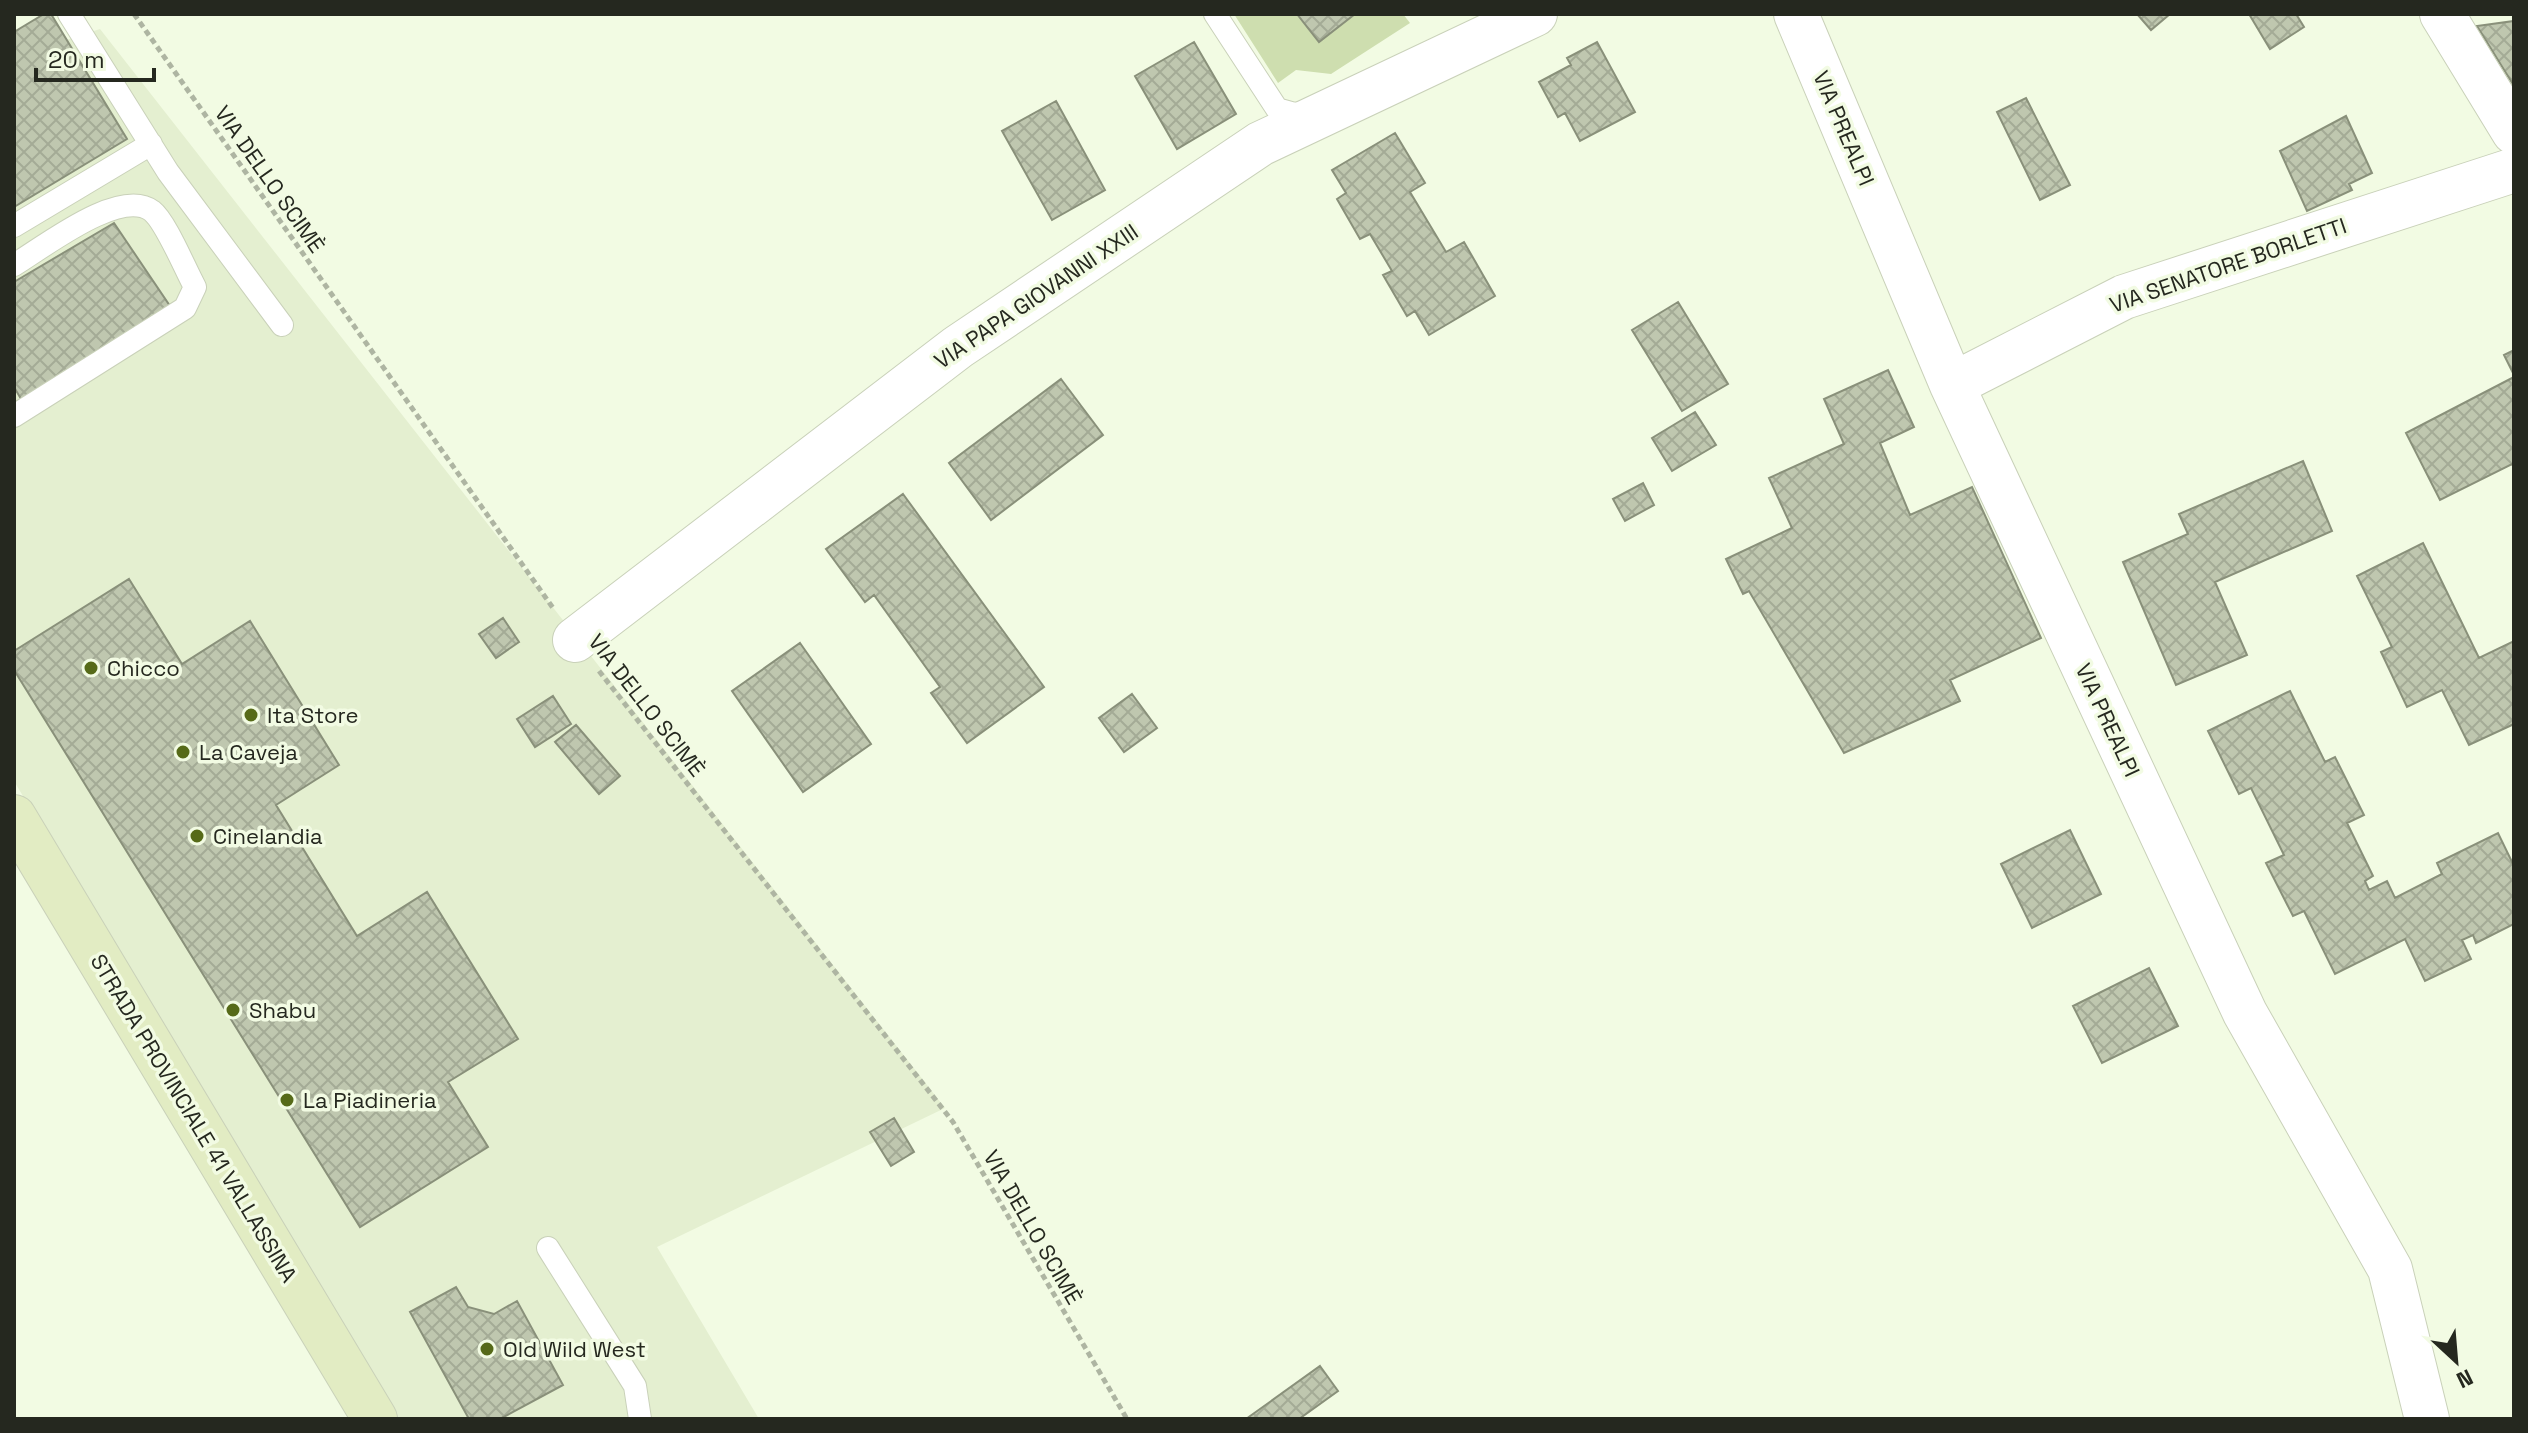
<svg xmlns="http://www.w3.org/2000/svg" width="2528" height="1433" font-family="'Space Grotesk',sans-serif">
<defs>
<pattern id="building-cross-hatch" width="8" height="8" patternUnits="userSpaceOnUse" patternTransform="scale(2)"><rect width="8" height="8" fill="#bfc7af"/><path d="M0 0l8 8M0 8l8-8" fill="none" stroke="#a4ab96"/></pattern>
</defs>
<rect width="100%" height="100%" fill="#f2fbe3"/>
<path fill="#e4efd0" d="M 100,29 L 945,1108 L 657,1247 L 759,1419 L 394,1419 L 14,781 L 14,57 Z"/>
<path fill="#cedeaf" d="M 1234,14 L 1297,14 L 1319,42 L 1355,14 L 1403,14 L 1410,23 L 1331,74 L 1296,70 L 1278,83 Z"/>
<path fill="url(#building-cross-hatch)" stroke="#89907a" stroke-width="2" d="M 44,14 L 51,14 L 127,139 L 14,207 L 14,32 Z
M 1297,14 L 1355,14 L 1319,42 Z
M 2137,14 L 2170,14 L 2151,30 Z
M 2249,14 L 2296,14 L 2304,27 L 2270,49 Z
M 2514,21 L 2514,86 L 2477,26 Z
M 1194,42 L 1236,114 L 1177,149 L 1135,76 Z
M 1597,42 L 1635,112 L 1580,141 L 1565,113 L 1558,117 L 1539,82 L 1571,65 L 1567,58 Z
M 2026,98 L 2070,185 L 2040,200 L 1997,112 Z
M 1056,101 L 1105,190 L 1052,220 L 1002,131 Z
M 2346,116 L 2372,173 L 2349,184 L 2352,190 L 2307,211 L 2280,151 Z
M 1395,133 L 1425,183 L 1410,192 L 1446,252 L 1464,242 L 1495,296 L 1429,335 L 1415,311 L 1407,316 L 1383,275 L 1392,271 L 1370,234 L 1360,239 L 1337,199 L 1346,193 L 1332,170 Z
M 114,223 L 174,312 L 21,399 L 14,387 L 14,282 Z
M 1678,302 L 1728,384 L 1682,411 L 1632,330 Z
M 2514,350 L 2514,375 L 2504,355 Z
M 1888,370 L 1914,427 L 1880,443 L 1910,515 L 1972,487 L 2041,638 L 1950,680 L 1960,701 L 1844,753 L 1749,591 L 1743,594 L 1726,559 L 1792,528 L 1769,478 L 1844,444 L 1824,399 Z
M 2514,377 L 2514,468 L 2512,464 L 2440,500 L 2406,433 Z
M 1061,379 L 1103,435 L 991,520 L 949,463 Z
M 1695,412 L 1716,445 L 1672,471 L 1652,438 Z
M 2303,461 L 2332,531 L 2215,582 L 2247,655 L 2176,685 L 2123,562 L 2188,534 L 2179,514 Z
M 1643,483 L 1654,505 L 1625,521 L 1613,499 Z
M 903,494 L 1044,687 L 967,743 L 931,693 L 940,687 L 874,595 L 865,602 L 826,549 Z
M 2423,543 L 2479,658 L 2514,641 L 2514,724 L 2469,745 L 2442,690 L 2407,707 L 2381,652 L 2392,647 L 2357,576 Z
M 129,579 L 182,664 L 250,621 L 339,765 L 276,805 L 357,936 L 427,892 L 518,1039 L 448,1082 L 488,1147 L 360,1227 L 14,670 L 14,651 Z
M 503,618 L 519,642 L 496,658 L 479,634 Z
M 800,643 L 871,744 L 803,792 L 732,691 Z
M 2290,691 L 2325,762 L 2335,757 L 2364,815 L 2347,823 L 2373,876 L 2365,881 L 2369,890 L 2387,881 L 2395,898 L 2442,874 L 2437,863 L 2498,833 L 2514,866 L 2514,924 L 2476,943 L 2473,935 L 2462,940 L 2471,959 L 2425,981 L 2405,939 L 2335,974 L 2304,911 L 2293,916 L 2266,863 L 2284,855 L 2251,788 L 2239,794 L 2208,731 Z
M 1132,694 L 1157,728 L 1124,752 L 1099,718 Z
M 553,696 L 571,724 L 535,747 L 517,719 Z
M 576,725 L 620,776 L 599,794 L 555,742 Z
M 2070,830 L 2101,894 L 2032,928 L 2001,864 Z
M 2149,968 L 2178,1026 L 2102,1063 L 2073,1006 Z
M 894,1118 L 914,1152 L 891,1166 L 870,1132 Z
M 456,1287 L 468,1307 L 494,1314 L 517,1301 L 563,1385 L 500,1419 L 469,1419 L 410,1312 Z
M 1320,1366 L 1338,1391 L 1299,1419 L 1246,1419 Z"/>
<g fill="none" stroke-linecap="round" stroke-linejoin="round">
<g stroke="#c9d1b9" stroke-width="24">
<path id="service" d="M 69,14 L 168,172 L 282,325
M 1215,14 L 1277,109 L 1295,114 L 1311,112
M 14,226 L 151,144
M 14,265 C 44,247 120,187 152,211 C 166,222 185,269 195,287 L 185,308 L 14,416
M 548,1248 L 635,1386 L 640,1419"/>
</g>
<g stroke="#c9d1b9" stroke-width="46">
<path id="minor" d="M 1796,14 L 1952,385 L 2245,1013 L 2390,1269 L 2427,1419
M 2442,14 L 2514,132
M 1952,385 L 2124,297 L 2514,170
M 575,640 L 958,347 L 1260,144 L 1535,14"/>
</g>
<g stroke="#c9d1b9" stroke-width="46">
<path id="secondary" d="M 14,817 L 375,1419"/>
</g>
<path stroke="#aeb5a2" stroke-width="5" stroke-dasharray="6 4" stroke-linecap="butt" d="M 134,14 L 553,608
M 599,671 L 953,1122 L 1127,1419"/>
<use href="#service" stroke="#fff" stroke-width="22"/>
<use href="#minor" stroke="#fff" stroke-width="44"/>
<use href="#secondary" stroke="#e2ecc3" stroke-width="44"/>
</g>
<g fill="#566a18" stroke="#f2fbe3" stroke-width="3">
<circle cx="91" cy="668" r="8"/>
<circle cx="251" cy="715" r="8"/>
<circle cx="183" cy="752" r="8"/>
<circle cx="197" cy="836" r="8"/>
<circle cx="233" cy="1010" r="8"/>
<circle cx="287" cy="1100" r="8"/>
<circle cx="487" cy="1349" r="8"/>
</g>
<g text-anchor="middle" dominant-baseline="central" stroke-width="7" stroke-linejoin="round" paint-order="stroke">
<g font-size="22" fill="#25281f" stroke="#f2fbe3">
<text transform="translate(1844 128) rotate(67)">VIA PREALPI</text>
<text transform="translate(270 179) rotate(55)">VIA DELLO SCIMÈ</text>
<text transform="translate(2228 265) rotate(-19)">VIA SENATORE BORLETTI</text>
<text transform="translate(1036 296) rotate(-34)">VIA PAPA GIOVANNI XXIII</text>
<text transform="translate(647 705) rotate(52)">VIA DELLO SCIMÈ</text>
<text transform="translate(2108 720) rotate(65)">VIA PREALPI</text>
<text transform="translate(194 1118) rotate(59)">STRADA PROVINCIALE 41 VALLASSINA</text>
<text transform="translate(1033 1227) rotate(60)">VIA DELLO SCIMÈ</text>
</g>
<g font-size="22" fill="#25281f" stroke="#f2fbe3" text-anchor="start">
<text x="107" y="668">Chicco</text>
<text x="267" y="715">Ita Store</text>
<text x="199" y="752">La Caveja</text>
<text x="213" y="836">Cinelandia</text>
<text x="249" y="1010">Shabu</text>
<text x="303" y="1100">La Piadineria</text>
<text x="503" y="1349">Old Wild West</text>
</g>
</g>
<rect width="2528" height="1433" fill="none" stroke="#25281f" stroke-width="32"/>
<g transform="translate(2456 1361) rotate(154)" stroke="#f2fbe3" stroke-width="6" paint-order="stroke">
<path d="M0-6L14 30L0 20L-14 30Z" fill="#25281f"/>
<text y="-12" font-size="22" font-weight="bold" text-anchor="middle" fill="#25281f">N</text>
</g>
<path d="M36 68v12h118v-12" fill="none" stroke="#25281f" stroke-width="4"/>
<text x="48" y="68" font-size="24" fill="#25281f" stroke="#f2fbe3" stroke-width="6" paint-order="stroke">20 m</text>
</svg>
